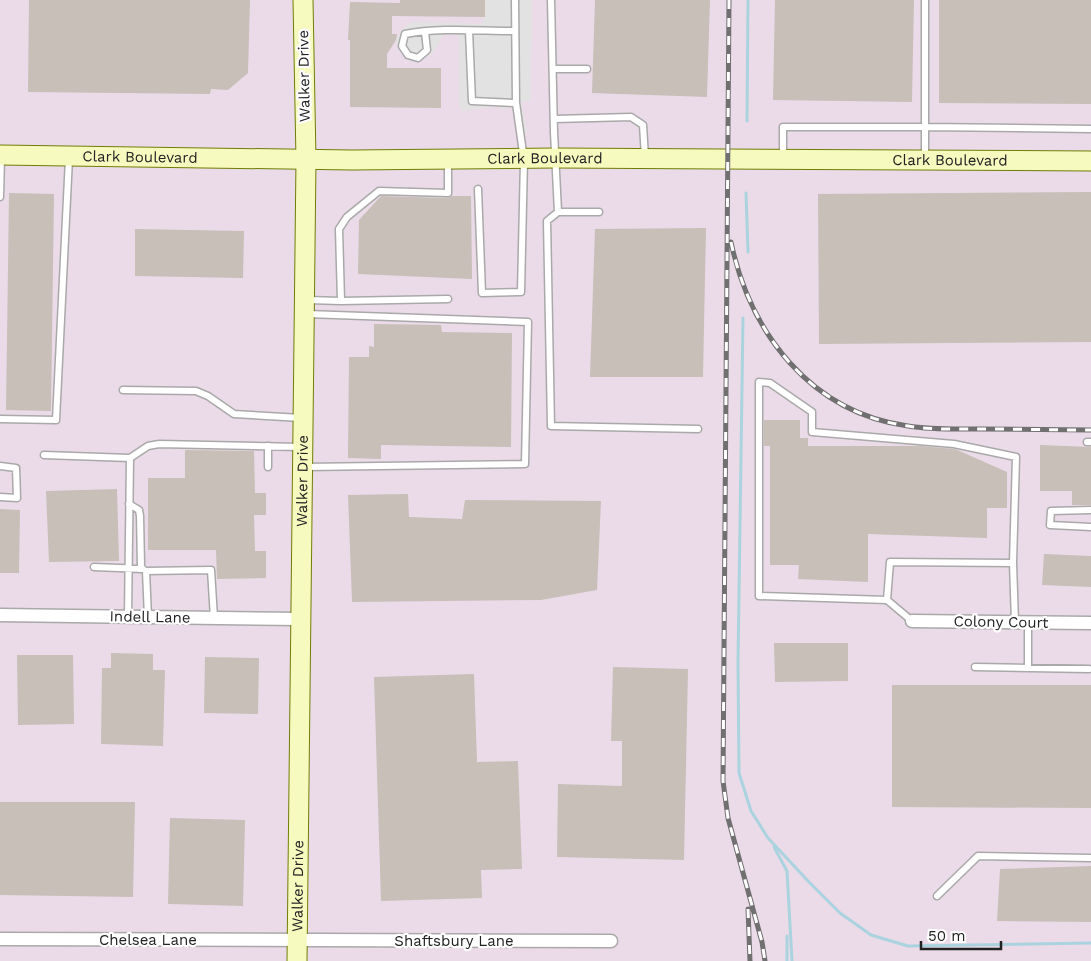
<svg xmlns="http://www.w3.org/2000/svg" width="1091" height="961" font-family="'Work Sans',sans-serif">
<rect width="100%" height="100%" fill="#f2efe9"/>
<path fill="#ebdbe8" d="M 0,0 L 1091,0 L 1091,961 L 0,961 Z"/>
<path fill="#e2e2e2" d="M 485,0 L 532,0 L 531,100 L 521,102 L 527,132 L 519,132 L 513,104 L 507,102 L 505,110 L 496,107 L 462,111 L 459,105 L 459,34 L 443,35 L 432,54 L 420,60 L 408,59 L 398,49 L 396,40 L 402,29 L 412,22 L 482,24 L 485,17 Z"/>
<g fill="none" stroke-linecap="round" stroke-linejoin="round">
<path stroke="#aad3df" stroke-width="3" d="M 747,121 L 748,0
M 746,193 L 748,252
M 743,318 L 738,663 L 739,773 L 751,811 L 768,838 L 808,881 L 840,913 L 871,935 L 908,946 L 1091,943
M 774,847 L 787,871 L 792,961
M 787,961 L 787,936"/>
</g>
<path fill="#c7bfb8" d="M 29,0 L 250,0 L 248,73 L 228,90 L 211,89 L 210,94 L 28,92 Z
M 400,0 L 485,0 L 485,17 L 392,16 L 392,34 L 397,34 L 396,40 L 387,54 L 387,68 L 441,68 L 441,108 L 350,107 L 350,40 L 348,40 L 350,2 L 400,3 Z
M 595,0 L 710,0 L 707,97 L 592,93 Z
M 775,0 L 914,0 L 912,102 L 773,100 Z
M 939,0 L 1091,0 L 1091,104 L 939,103 Z
M 1091,192 L 1091,342 L 819,344 L 818,194 Z
M 9,193 L 54,194 L 51,411 L 6,410 Z
M 381,196 L 448,198 L 452,196 L 471,196 L 472,279 L 358,274 L 359,220 Z
M 706,228 L 703,377 L 590,377 L 595,229 Z
M 135,229 L 244,231 L 243,278 L 135,276 Z
M 374,324 L 441,325 L 442,332 L 512,333 L 511,447 L 381,445 L 381,459 L 348,458 L 349,357 L 369,357 L 369,346 L 374,347 Z
M 764,420 L 800,420 L 800,438 L 808,438 L 808,446 L 921,446 L 955,449 L 1007,472 L 1007,508 L 987,508 L 987,538 L 868,534 L 868,582 L 798,579 L 799,565 L 770,565 L 770,446 L 764,446 Z
M 1040,445 L 1091,447 L 1091,505 L 1072,505 L 1072,491 L 1040,491 Z
M 185,450 L 254,451 L 255,493 L 266,493 L 266,515 L 254,515 L 255,551 L 266,551 L 266,578 L 217,579 L 216,550 L 148,550 L 148,478 L 185,478 Z
M 117,489 L 119,561 L 49,562 L 46,491 Z
M 408,494 L 409,517 L 462,519 L 465,500 L 601,501 L 597,590 L 541,600 L 352,602 L 348,495 Z
M 0,509 L 20,510 L 19,573 L 0,573 Z
M 1044,554 L 1091,556 L 1091,587 L 1042,585 Z
M 774,643 L 848,643 L 848,681 L 775,682 Z
M 111,653 L 153,654 L 153,670 L 165,670 L 163,746 L 101,744 L 102,668 L 111,668 Z
M 17,655 L 73,655 L 74,724 L 18,725 Z
M 205,657 L 259,658 L 258,714 L 204,713 Z
M 613,667 L 688,669 L 684,860 L 557,857 L 558,784 L 622,786 L 622,741 L 611,741 Z
M 474,674 L 477,762 L 518,761 L 522,869 L 481,870 L 482,898 L 381,901 L 374,677 Z
M 892,685 L 1091,685 L 1091,808 L 892,807 Z
M 0,802 L 135,802 L 133,897 L 0,895 Z
M 170,818 L 245,820 L 243,906 L 168,904 Z
M 1091,866 L 1091,922 L 997,921 L 1000,869 Z"/>
<g fill="none" stroke-linecap="round" stroke-linejoin="round">
<g stroke="#a9a9a9" stroke-width="9">
<path id="lane" d="M 551,0 L 554,132 L 558,212 L 599,212
M 469,31 L 472,101 L 516,103
M 425,32 L 427,50 L 418,58 L 408,55 L 402,46 L 405,34 C 440,27 479,31 515,31
M 553,69 L 587,69
M 554,119 L 631,117 L 643,125 L 645,157
M 783,157 L 783,127 L 925,127 L 925,0
M 925,158 L 925,127 L 1091,129
M 478,189 L 482,293 L 521,292 L 524,160 L 516,103 L 515,0
M 0,197 L 1,156
M 558,212 L 547,221 L 551,426 L 698,429
M 448,299 L 341,301 L 339,229 L 347,217 L 379,191 L 448,193 L 448,161
M 307,300 L 341,301
M 123,390 L 196,391 L 208,396 L 234,414 L 301,418
M 0,419 L 56,420 L 69,158
M 1087,442 L 1091,442
M 268,446 L 268,467
M 44,455 L 130,458 L 128,616
M 130,458 L 148,446 L 159,444 L 300,447
M 0,466 L 16,468 L 17,498 L 0,497
M 305,467 L 525,464 L 528,322 L 307,314
M 129,504 L 139,510 L 140,516 L 141,567
M 1091,510 L 1051,511 L 1050,525 L 1091,527
M 1013,563 L 1015,622
M 94,567 L 143,569
M 887,600 L 759,596 L 759,382 L 770,383 L 812,412 L 812,432 L 954,444 L 1016,457 L 1013,563 L 890,562 L 887,600 L 912,621
M 148,617 L 146,571 L 211,570 L 214,618
M 1028,622 L 1028,668
M 975,667 L 1089,669
M 937,896 L 978,856 L 1091,858"/>
</g>
<g stroke="#a9a9a9" stroke-width="15">
<path id="street" d="M 0,615 L 300,619
M 912,621 L 1091,623
M 0,939 L 611,941"/>
</g>
<g stroke="#707d05" stroke-width="21">
<g id="secondary">
<path id="s1" d="M 0,155 L 352,160 L 556,158 L 1091,161"/>
<path id="s2" d="M 297,961 L 306,160 L 303,0"/>
</g>
</g>
<use href="#lane" stroke="#fff" stroke-width="6"/>
<use href="#street" stroke="#fff" stroke-width="12"/>
<use href="#secondary" stroke="#f7fabf" stroke-width="19"/>
<g stroke="#707070" stroke-width="5">
<path id="rail" d="M 729,0 L 723,781 L 728,818 L 762,942 L 765,961
M 731,242 C 750,333 811,413 908,426 C 932,430 957,429 981,429 C 1017,429 1054,430 1091,430
M 748,909 L 750,961"/>
</g>
<use href="#rail" stroke="#fff" stroke-width="3" stroke-dasharray="9" stroke-linecap="butt"/>
</g>
<g text-anchor="middle" dominant-baseline="central" stroke-width="4.5" stroke-linejoin="round" paint-order="stroke">
<g font-size="15" fill="#222" stroke="#fff">
<text transform="translate(304 76) rotate(-91)">Walker Drive</text>
<text stroke="none"><textPath href="#s1" startOffset="140">Clark Boulevard</textPath></text>
<text stroke="none"><textPath href="#s1" startOffset="545">Clark Boulevard</textPath></text>
<text stroke="none"><textPath href="#s1" startOffset="950">Clark Boulevard</textPath></text>
<text stroke="none"><textPath href="#s2" startOffset="480">Walker Drive</textPath></text>
<text transform="translate(150 617) rotate(1)">Indell Lane</text>
<text transform="translate(1001 622) rotate(1)">Colony Court</text>
<text stroke="none"><textPath href="#s2" startOffset="75">Walker Drive</textPath></text>
<text x="148" y="940">Chelsea Lane</text>
<text x="454" y="941">Shaftsbury Lane</text>
</g>
</g>
<path d="M921 941v8h80v-8" fill="none" stroke="#222222" stroke-width="2.5"/>
<text x="928" y="941" font-size="15" fill="#222222" stroke="#ffffff" stroke-width="4" paint-order="stroke">50 m</text>
</svg>
